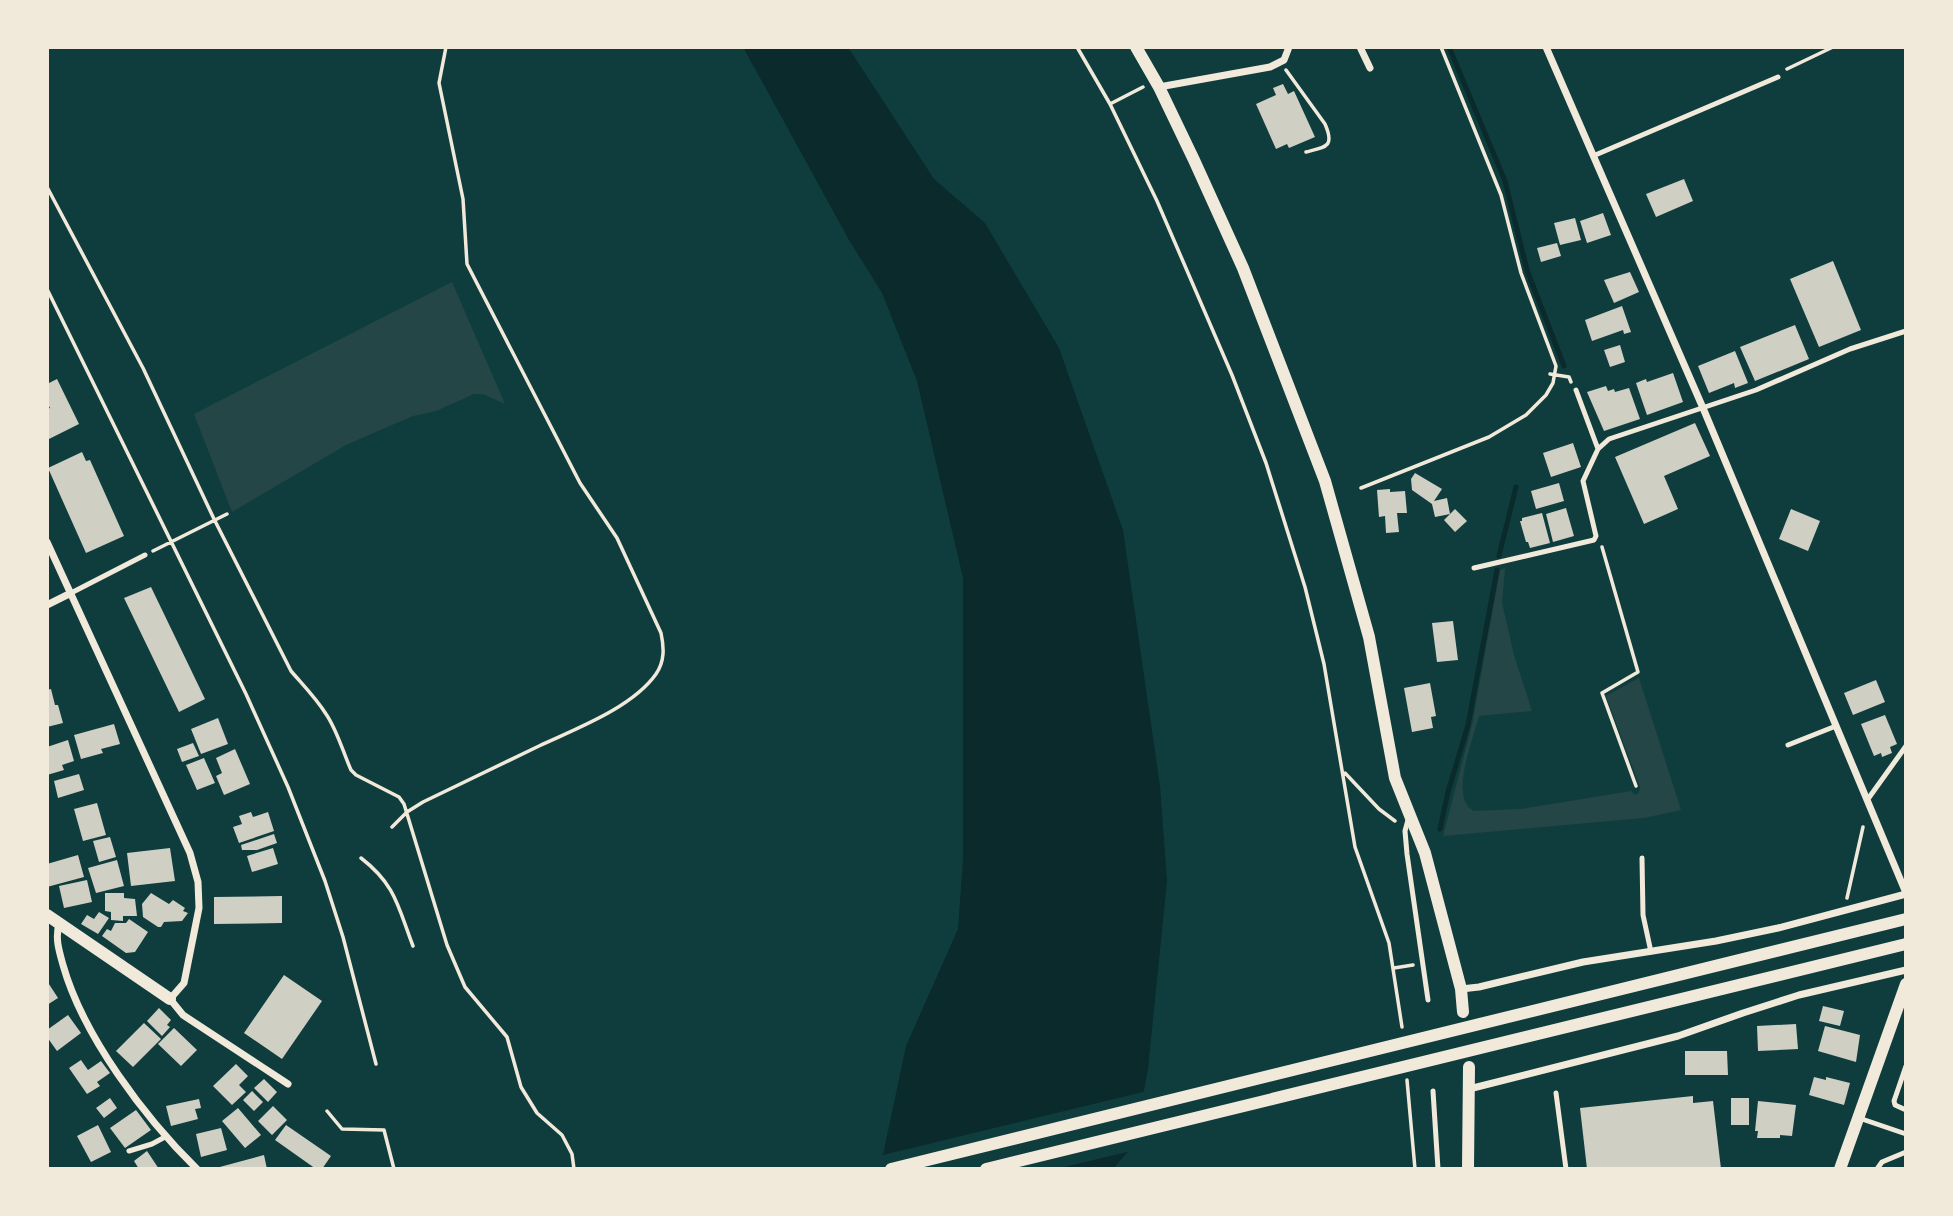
<svg xmlns="http://www.w3.org/2000/svg" width="1953" height="1216" font-family="'Roboto Condensed',sans-serif">
<rect width="100%" height="100%" fill="#0f3d3e"/>
<path fill="#244646" d="M 452,282 L 505,404 L 483,394 L 474,394 L 436,411 L 413,416 L 385,428 L 346,445 L 232,512 L 194,414 Z
M 1505,568 L 1502,603 L 1514,655 L 1532,711 L 1479,716 C 1474,737 1448,799 1474,811 L 1521,809 L 1631,791 L 1635,795 L 1639,793 L 1640,787 L 1606,696 L 1639,678 L 1681,810 L 1644,818 L 1443,836 L 1472,725 L 1500,570 Z"/>
<path fill="#0a2a2b" d="M 743,47 L 848,47 L 934,179 L 985,223 L 1059,348 L 1123,530 L 1160,786 L 1167,881 L 1148,1069 L 1134,1145 L 1113,1169 L 880,1169 L 906,1046 L 958,929 L 963,858 L 963,578 L 917,381 L 882,293 L 849,240 Z"/>
<path fill="#0f3d3e" d="M 1147,1091 L 1137,1146 L 1135,1150 L 1056,1169 L 876,1169 L 879,1156 Z"/>
<g fill="none" stroke-linecap="round" stroke-linejoin="round">
<path stroke="#0a2a2b" stroke-width="5" d="M 1449,47 L 1505,181 L 1527,270 L 1564,366
M 1499,556 L 1516,487
M 1440,829 L 1448,792 L 1468,725 L 1497,570"/>
</g>
<path fill="#cfcfc3" d="M 1283,84 L 1288,94 L 1294,91 L 1315,137 L 1289,148 L 1287,144 L 1276,149 L 1256,104 L 1276,95 L 1273,88 Z
M 1684,179 L 1693,201 L 1656,217 L 1646,194 Z
M 1603,213 L 1611,235 L 1587,243 L 1580,221 Z
M 1575,218 L 1581,240 L 1560,245 L 1554,223 Z
M 1557,243 L 1561,256 L 1541,262 L 1537,248 Z
M 1833,261 L 1861,330 L 1819,347 L 1790,279 Z
M 1630,272 L 1639,292 L 1614,303 L 1604,280 Z
M 1622,306 L 1631,332 L 1624,334 L 1623,330 L 1592,341 L 1585,320 Z
M 1795,325 L 1809,359 L 1755,381 L 1740,347 Z
M 1620,345 L 1625,362 L 1610,367 L 1604,350 Z
M 1735,351 L 1748,383 L 1735,388 L 1734,383 L 1709,393 L 1698,366 Z
M 1673,373 L 1683,402 L 1647,415 L 1636,383 L 1646,379 L 1647,382 Z
M 57,379 L 79,424 L 47,440 L 47,409 L 50,408 L 47,402 L 47,384 Z
M 1606,386 L 1608,391 L 1614,389 L 1615,392 L 1629,388 L 1640,419 L 1604,431 L 1587,392 Z
M 1695,423 L 1710,456 L 1664,476 L 1678,509 L 1644,524 L 1615,457 Z
M 1573,443 L 1581,467 L 1551,477 L 1543,453 Z
M 82,452 L 86,461 L 90,460 L 124,536 L 86,553 L 48,468 Z
M 1415,473 L 1442,489 L 1434,501 L 1447,498 L 1450,514 L 1455,509 L 1467,521 L 1455,532 L 1444,520 L 1450,514 L 1435,517 L 1432,504 L 1412,490 L 1411,479 Z
M 1559,483 L 1564,501 L 1536,509 L 1531,491 Z
M 1390,489 L 1390,492 L 1405,491 L 1407,513 L 1397,513 L 1399,532 L 1386,533 L 1385,516 L 1379,517 L 1377,490 Z
M 1566,508 L 1574,536 L 1553,542 L 1546,514 Z
M 1791,509 L 1820,521 L 1808,551 L 1779,539 Z
M 1542,513 L 1550,543 L 1530,548 L 1528,542 L 1526,542 L 1520,521 L 1522,521 L 1522,518 Z
M 151,587 L 205,699 L 179,712 L 124,598 Z
M 1453,621 L 1458,660 L 1437,662 L 1432,623 Z
M 1876,680 L 1885,702 L 1853,715 L 1844,693 Z
M 1430,683 L 1436,716 L 1431,717 L 1433,728 L 1412,732 L 1404,688 Z
M 51,689 L 55,705 L 58,705 L 63,723 L 47,727 L 47,690 Z
M 1885,715 L 1897,744 L 1890,747 L 1892,753 L 1882,757 L 1881,753 L 1874,756 L 1861,724 Z
M 218,718 L 228,744 L 201,754 L 191,729 Z
M 114,724 L 120,744 L 101,749 L 103,753 L 81,759 L 74,735 Z
M 68,740 L 74,761 L 62,765 L 64,770 L 47,775 L 47,747 Z
M 193,743 L 199,756 L 182,762 L 177,749 Z
M 235,749 L 250,784 L 224,795 L 216,776 L 222,773 L 216,758 Z
M 204,758 L 215,783 L 197,790 L 186,765 Z
M 79,774 L 84,790 L 58,798 L 54,781 Z
M 97,803 L 106,835 L 83,841 L 74,809 Z
M 251,812 L 253,817 L 268,812 L 274,831 L 239,843 L 233,827 L 242,824 L 239,816 Z
M 274,834 L 277,843 L 257,850 L 242,850 L 241,845 Z
M 110,837 L 116,857 L 99,862 L 93,841 Z
M 170,848 L 175,881 L 131,886 L 127,853 Z
M 273,848 L 278,864 L 252,872 L 247,856 Z
M 78,855 L 84,877 L 47,887 L 47,864 Z
M 117,860 L 124,886 L 96,893 L 88,868 Z
M 87,880 L 92,902 L 64,908 L 59,886 Z
M 105,893 L 124,893 L 124,898 L 135,899 L 137,916 L 123,916 L 123,921 L 111,920 L 111,912 L 105,911 Z
M 151,893 L 169,904 L 173,900 L 185,908 L 183,911 L 188,913 L 182,921 L 164,922 L 161,927 L 158,927 L 143,917 L 142,904 Z
M 282,896 L 282,923 L 214,924 L 214,897 Z
M 99,912 L 109,918 L 98,934 L 81,924 L 87,915 L 94,919 Z
M 129,919 L 148,932 L 135,952 L 126,953 L 102,936 L 107,929 L 111,931 L 115,923 L 126,923 Z
M 284,975 L 322,1001 L 282,1059 L 244,1033 Z
M 47,981 L 58,998 L 47,1005 Z
M 1823,1006 L 1844,1011 L 1840,1026 L 1819,1021 Z
M 159,1008 L 171,1020 L 167,1025 L 170,1027 L 162,1036 L 147,1021 Z
M 68,1015 L 81,1033 L 57,1051 L 47,1037 L 47,1030 Z
M 144,1023 L 161,1039 L 133,1067 L 116,1051 Z
M 1796,1024 L 1798,1049 L 1758,1051 L 1757,1026 Z
M 1825,1026 L 1860,1035 L 1856,1062 L 1818,1051 Z
M 174,1028 L 197,1050 L 181,1066 L 158,1044 Z
M 1685,1051 L 1727,1051 L 1728,1075 L 1685,1075 Z
M 81,1060 L 88,1070 L 101,1061 L 110,1073 L 97,1082 L 100,1086 L 87,1094 L 69,1068 Z
M 236,1064 L 248,1076 L 239,1085 L 246,1092 L 232,1105 L 213,1086 Z
M 1814,1077 L 1826,1080 L 1826,1077 L 1850,1083 L 1844,1105 L 1809,1095 Z
M 264,1079 L 277,1092 L 268,1102 L 254,1088 Z
M 252,1091 L 263,1102 L 254,1111 L 243,1100 Z
M 1693,1096 L 1693,1103 L 1713,1101 L 1721,1169 L 1587,1169 L 1580,1108 Z
M 110,1098 L 117,1108 L 104,1118 L 96,1108 Z
M 1731,1098 L 1749,1098 L 1749,1125 L 1731,1125 Z
M 199,1099 L 201,1108 L 195,1109 L 198,1119 L 171,1126 L 166,1106 Z
M 1758,1101 L 1796,1105 L 1792,1136 L 1780,1135 L 1780,1138 L 1757,1138 L 1758,1131 L 1755,1131 Z
M 273,1106 L 287,1120 L 272,1135 L 258,1121 Z
M 238,1108 L 261,1135 L 245,1148 L 222,1121 Z
M 136,1110 L 151,1130 L 125,1148 L 110,1128 Z
M 98,1125 L 111,1152 L 91,1162 L 77,1136 Z
M 286,1125 L 331,1156 L 322,1169 L 316,1169 L 275,1140 Z
M 221,1128 L 227,1150 L 201,1157 L 196,1134 Z
M 147,1151 L 159,1169 L 139,1169 L 134,1161 Z
M 264,1155 L 267,1169 L 216,1169 L 216,1168 Z"/>
<g fill="none" stroke-linecap="round" stroke-linejoin="round">
<path stroke="#f1e9da" stroke-width="3.5" d="M 1077,47 L 1110,104 L 1157,201 L 1232,375 L 1266,463 L 1305,587 L 1324,664 L 1355,847 L 1389,943 L 1402,1027
M 1787,69 L 1833,47
M 1286,70 L 1325,124 C 1335,147 1326,147 1306,152
M 1110,104 L 1143,87
M 47,187 L 143,368 L 214,519 L 291,671 C 303,685 316,698 326,714 C 337,730 343,752 351,770 L 356,775 L 399,797 L 404,804 L 447,945 L 465,987 L 507,1037 L 521,1087 L 537,1113 L 562,1135 L 572,1154 L 574,1169
M 47,289 L 246,694 L 288,787 L 325,881 L 343,937 L 376,1064
M 1550,374 L 1569,377 L 1571,382
M 1361,488 L 1489,437 L 1526,415 L 1546,395 L 1553,383 L 1556,366 L 1521,273 L 1501,195 L 1441,47
M 1602,547 L 1638,672 L 1602,693 L 1636,786
M 153,551 L 227,514
M 1345,773 L 1379,809 L 1395,821
M 392,827 L 407,812 L 423,802 C 461,784 500,765 539,746 C 575,729 632,708 656,674 C 665,661 664,647 661,633 L 617,538 L 580,483 L 467,264 L 463,199 L 439,83 L 446,47
M 361,858 C 396,885 398,907 413,946
M 1847,898 L 1863,827
M 1394,968 L 1413,965
M 1407,1080 L 1415,1169
M 327,1111 L 342,1129 L 384,1130 L 394,1169"/>
<path stroke="#f1e9da" stroke-width="5" d="M 1593,156 L 1778,77
M 1576,390 L 1598,449
M 1474,568 L 1594,540 L 1596,536 L 1583,481 L 1598,449 L 1609,439 L 1756,390 L 1850,349 L 1906,331
M 71,593 L 145,555
M 1788,745 L 1836,726
M 1868,799 L 1906,746
M 1408,820 L 1405,831 L 1407,854 L 1428,1000
M 1642,858 L 1643,915 L 1651,952
M 1906,1066 L 1894,1101 L 1895,1105 L 1906,1110
M 1433,1091 L 1438,1169
M 1556,1093 L 1566,1169
M 1859,1118 L 1906,1134
M 129,1151 L 152,1144 L 165,1137
M 1877,1169 L 1882,1162 L 1906,1152"/>
<path stroke="#f1e9da" stroke-width="7" d="M 1360,47 L 1370,68
M 1546,47 L 1703,408 L 1906,893
M 1159,87 L 1270,67 L 1284,60 L 1289,47
M 47,542 L 190,853 L 198,882 L 199,908 L 184,983 L 170,999 L 183,1015 L 288,1084
M 47,605 L 71,593
M 59,924 C 55,938 59,951 63,965 C 83,1036 145,1118 197,1169
M 1461,989 L 1479,987 L 1583,962 L 1716,941 L 1778,928 L 1906,894
M 1469,1089 L 1678,1036 L 1743,1013 L 1799,995 L 1906,970"/>
<path stroke="#f1e9da" stroke-width="12" d="M 1136,47 L 1159,87 L 1194,160 L 1243,268 L 1325,481 L 1369,637 L 1395,778 L 1425,853 L 1461,989 L 1463,1012
M 47,915 L 170,999
M 891,1169 L 1906,919
M 986,1169 L 1906,944
M 1468,1169 L 1469,1067
M 1840,1169 L 1906,984"/>
</g>
<rect width="1953" height="1216" fill="none" stroke="#f1e9da" stroke-width="98"/>
</svg>
